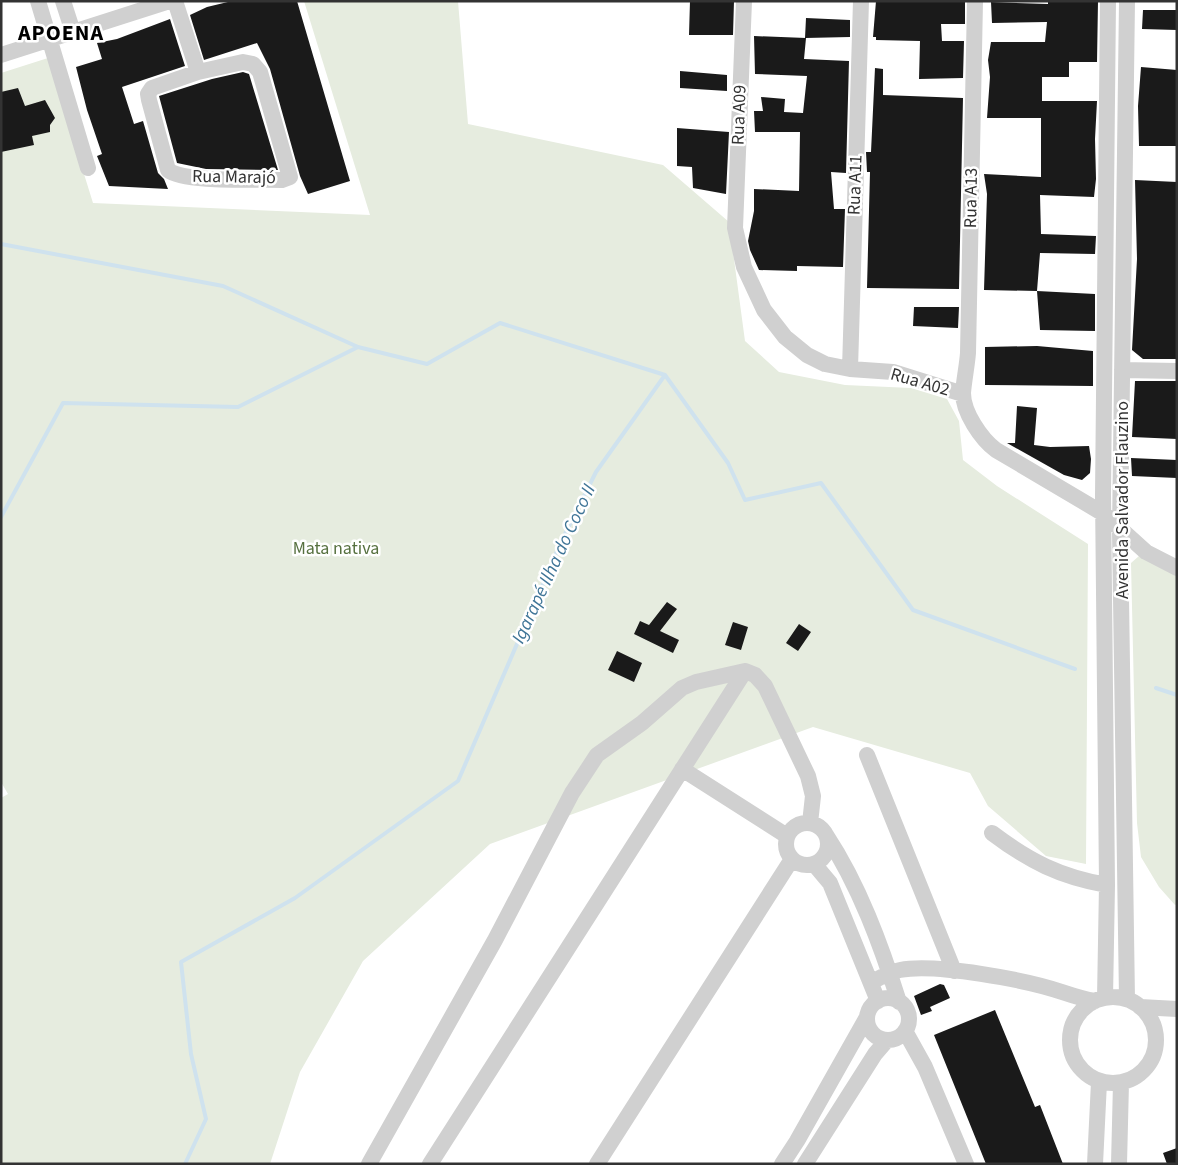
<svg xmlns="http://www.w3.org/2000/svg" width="1178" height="1165" font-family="'Source Sans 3',sans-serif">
<rect width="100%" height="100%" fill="#fff"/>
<path fill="#e6ecdf" d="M 304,1 L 458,1 L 468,124 L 663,165 L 729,222 L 745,341 L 779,372 L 845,385 L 911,388 L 947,399 L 959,421 L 963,460 L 997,486 L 1088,544 L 1086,864 L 1046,856 L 988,806 L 970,773 L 813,727 L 490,844 L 363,961 L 300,1072 L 270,1164 L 1,1164 L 1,798 L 8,794 L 1,782 L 1,73 L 48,58 L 93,203 L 370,215 Z
M 1139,556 L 1177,573 L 1177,904 L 1175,905 L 1159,887 L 1141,857 L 1137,823 L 1131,563 Z"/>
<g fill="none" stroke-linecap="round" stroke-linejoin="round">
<path stroke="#cfe2ee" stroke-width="4" d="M 1,244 L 223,286 L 358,347 L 427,364 L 500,323 L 665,375
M 1,517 L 63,403 L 238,407 L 358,347
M 1156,688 L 1177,695
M 185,1164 L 206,1119 L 191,1054 L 181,962 L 295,898 L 458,781 L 560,544 L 596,472 L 665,375 L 728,463 L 745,500 L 821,483 L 913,610 L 1075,669"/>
</g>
<path fill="#1a1a1a" d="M 232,1 L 297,1 L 350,181 L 308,194 L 300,176 L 270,69 L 257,43 L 204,60 L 190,15 L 207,7 Z
M 690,1 L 734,1 L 733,35 L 689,35 Z
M 876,1 L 965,1 L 965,24 L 941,24 L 942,41 L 964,41 L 963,78 L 919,79 L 920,41 L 876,40 L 876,37 L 873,37 Z
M 1048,1 L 1098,1 L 1097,62 L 1069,62 L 1069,77 L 1042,77 L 1042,101 L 1097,101 L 1095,139 L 1096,179 L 1094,197 L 1040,195 L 1041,234 L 1096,236 L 1095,254 L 1040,253 L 1037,291 L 984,290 L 987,194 L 984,174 L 1041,177 L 1041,118 L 987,118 L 990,77 L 988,60 L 991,42 L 1045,42 L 1047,22 L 992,23 L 991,2 L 1048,4 Z
M 1143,10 L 1177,10 L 1177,30 L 1142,29 Z
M 806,18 L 850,20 L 850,37 L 805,38 Z
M 170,19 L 185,66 L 122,87 L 134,124 L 143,121 L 158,173 L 164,179 L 168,189 L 109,186 L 97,156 L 102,154 L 87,110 L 76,67 L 102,59 L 97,43 L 117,39 Z
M 754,36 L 806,38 L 804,59 L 849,61 L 846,173 L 831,172 L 834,209 L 845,209 L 843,267 L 797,266 L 797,271 L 759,270 L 750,250 L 748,241 L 754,211 L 754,189 L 799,191 L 800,132 L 755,132 L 754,111 L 763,111 L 761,97 L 785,99 L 784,112 L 803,113 L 807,76 L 755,74 Z
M 1141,67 L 1177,70 L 1177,146 L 1139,146 L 1138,106 Z
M 875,68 L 883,69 L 883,95 L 963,98 L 959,289 L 867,288 L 870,172 L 867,172 L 866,152 L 871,152 Z
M 680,71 L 727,75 L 727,91 L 680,88 Z
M 243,72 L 249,74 L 278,170 L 206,169 L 177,163 L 159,96 L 212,79 Z
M 18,88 L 25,106 L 45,100 L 55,118 L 50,125 L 50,132 L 32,136 L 34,145 L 1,152 L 1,92 Z
M 677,128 L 729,132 L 726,194 L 693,188 L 692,167 L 677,166 Z
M 1135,180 L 1177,182 L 1177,359 L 1143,359 L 1132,350 L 1137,259 Z
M 1037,291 L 1095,294 L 1095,331 L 1040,330 Z
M 914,307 L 959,307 L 958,328 L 913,326 Z
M 1037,346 L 1093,351 L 1093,386 L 985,385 L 985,347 Z
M 1135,381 L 1177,381 L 1177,439 L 1132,437 Z
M 1017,406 L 1037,408 L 1034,445 L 1050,447 L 1089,446 L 1091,459 L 1090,473 L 1082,480 L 1064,475 L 1007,443 L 1015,443 Z
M 1131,458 L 1177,460 L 1177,478 L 1132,476 Z
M 667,602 L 677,609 L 660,631 L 679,640 L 673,653 L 634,634 L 640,621 L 649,625 Z
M 733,622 L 748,627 L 741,650 L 725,645 Z
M 799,624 L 811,632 L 798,651 L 786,643 Z
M 617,651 L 642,663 L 634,682 L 608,670 Z
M 940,984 L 944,985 L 950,998 L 930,1007 L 932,1011 L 921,1015 L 914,996 Z
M 995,1010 L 1035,1107 L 1040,1105 L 1063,1164 L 986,1164 L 934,1035 Z
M 1177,1148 L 1177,1164 L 1167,1164 L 1163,1153 Z"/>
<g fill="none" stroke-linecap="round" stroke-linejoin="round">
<path stroke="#d0d0d0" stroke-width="16" d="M 38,1 L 88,168
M 63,1 L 73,32
M 175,1 L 198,72
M 744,1 L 735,228 L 744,267 L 764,310 L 785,337 L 807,355 L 825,364 L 850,369 L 893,372 L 963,394
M 975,1 L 968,353 C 967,366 964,380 963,393 C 963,412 981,439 996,450 L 1104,514 L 1146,552 L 1177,568
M 1,55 L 170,1
M 243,62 L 253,64 L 260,72 L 290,177 L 282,180 C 258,179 184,183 168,170 L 149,100 L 148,94 L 152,88 L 198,72 Z
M 850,369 L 861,1
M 1122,370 L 1177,371
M 867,755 L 954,971
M 682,769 L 787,836
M786 844a21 21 0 1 1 42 0a21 21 0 1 1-42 0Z
M 992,833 C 1029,861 1060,877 1107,885
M 826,835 C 859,885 881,945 899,1002
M 814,864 L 830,883 L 878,1001
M 872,982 C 881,977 889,972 900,970 C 935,963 1027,980 1062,992 C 1074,996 1083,999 1095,1001
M1070 1040a43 43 0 1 1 86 0a43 43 0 1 1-86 0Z
M 1105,998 L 1107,885 L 1103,495 L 1108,1
M867 1019a21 21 0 1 1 42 0a21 21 0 1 1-42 0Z
M 1127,999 L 1120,531 L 1127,1
M 1140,1007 L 1177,1009
M 905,1031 L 925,1067 L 966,1164
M 369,1164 L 495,940 L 572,793 L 597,755 L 642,723 L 682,688 L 696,682 L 745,671
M 430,1164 L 745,671 L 755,675 L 765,686 L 808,776 L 813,796 L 810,823
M 597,1164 L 792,859
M 782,1164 L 797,1141 L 867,1017
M 805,1164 L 875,1054 L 887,1040
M 1095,1164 L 1099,1082
M 1119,1164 L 1121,1083"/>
</g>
<g text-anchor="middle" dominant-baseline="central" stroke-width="5" stroke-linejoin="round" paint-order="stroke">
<g font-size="18" fill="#333" stroke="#fff">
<text transform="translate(739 115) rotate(-88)">Rua A09</text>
<text transform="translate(234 177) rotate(1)">Rua Marajó</text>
<text transform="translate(855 185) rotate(-88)">Rua A11</text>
<text transform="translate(971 198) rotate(-89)">Rua A13</text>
<text transform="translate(920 382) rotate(16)">Rua A02</text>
<text transform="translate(1122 500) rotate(-90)">Avenida Salvador Flauzino</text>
</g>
<g font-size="18" fill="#56703f" stroke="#fff">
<text x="336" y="548">Mata nativa</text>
</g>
<g font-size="19" font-style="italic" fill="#3f7597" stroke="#fff">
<text transform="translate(554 564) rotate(-65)">Igarapé Ilha do Coco II</text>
</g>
<g font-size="22" font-weight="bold" letter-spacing="1" fill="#000" stroke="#fff">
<text x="61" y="33">APOENA</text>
</g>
</g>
<rect width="1178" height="1165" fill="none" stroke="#333333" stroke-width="5"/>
</svg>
